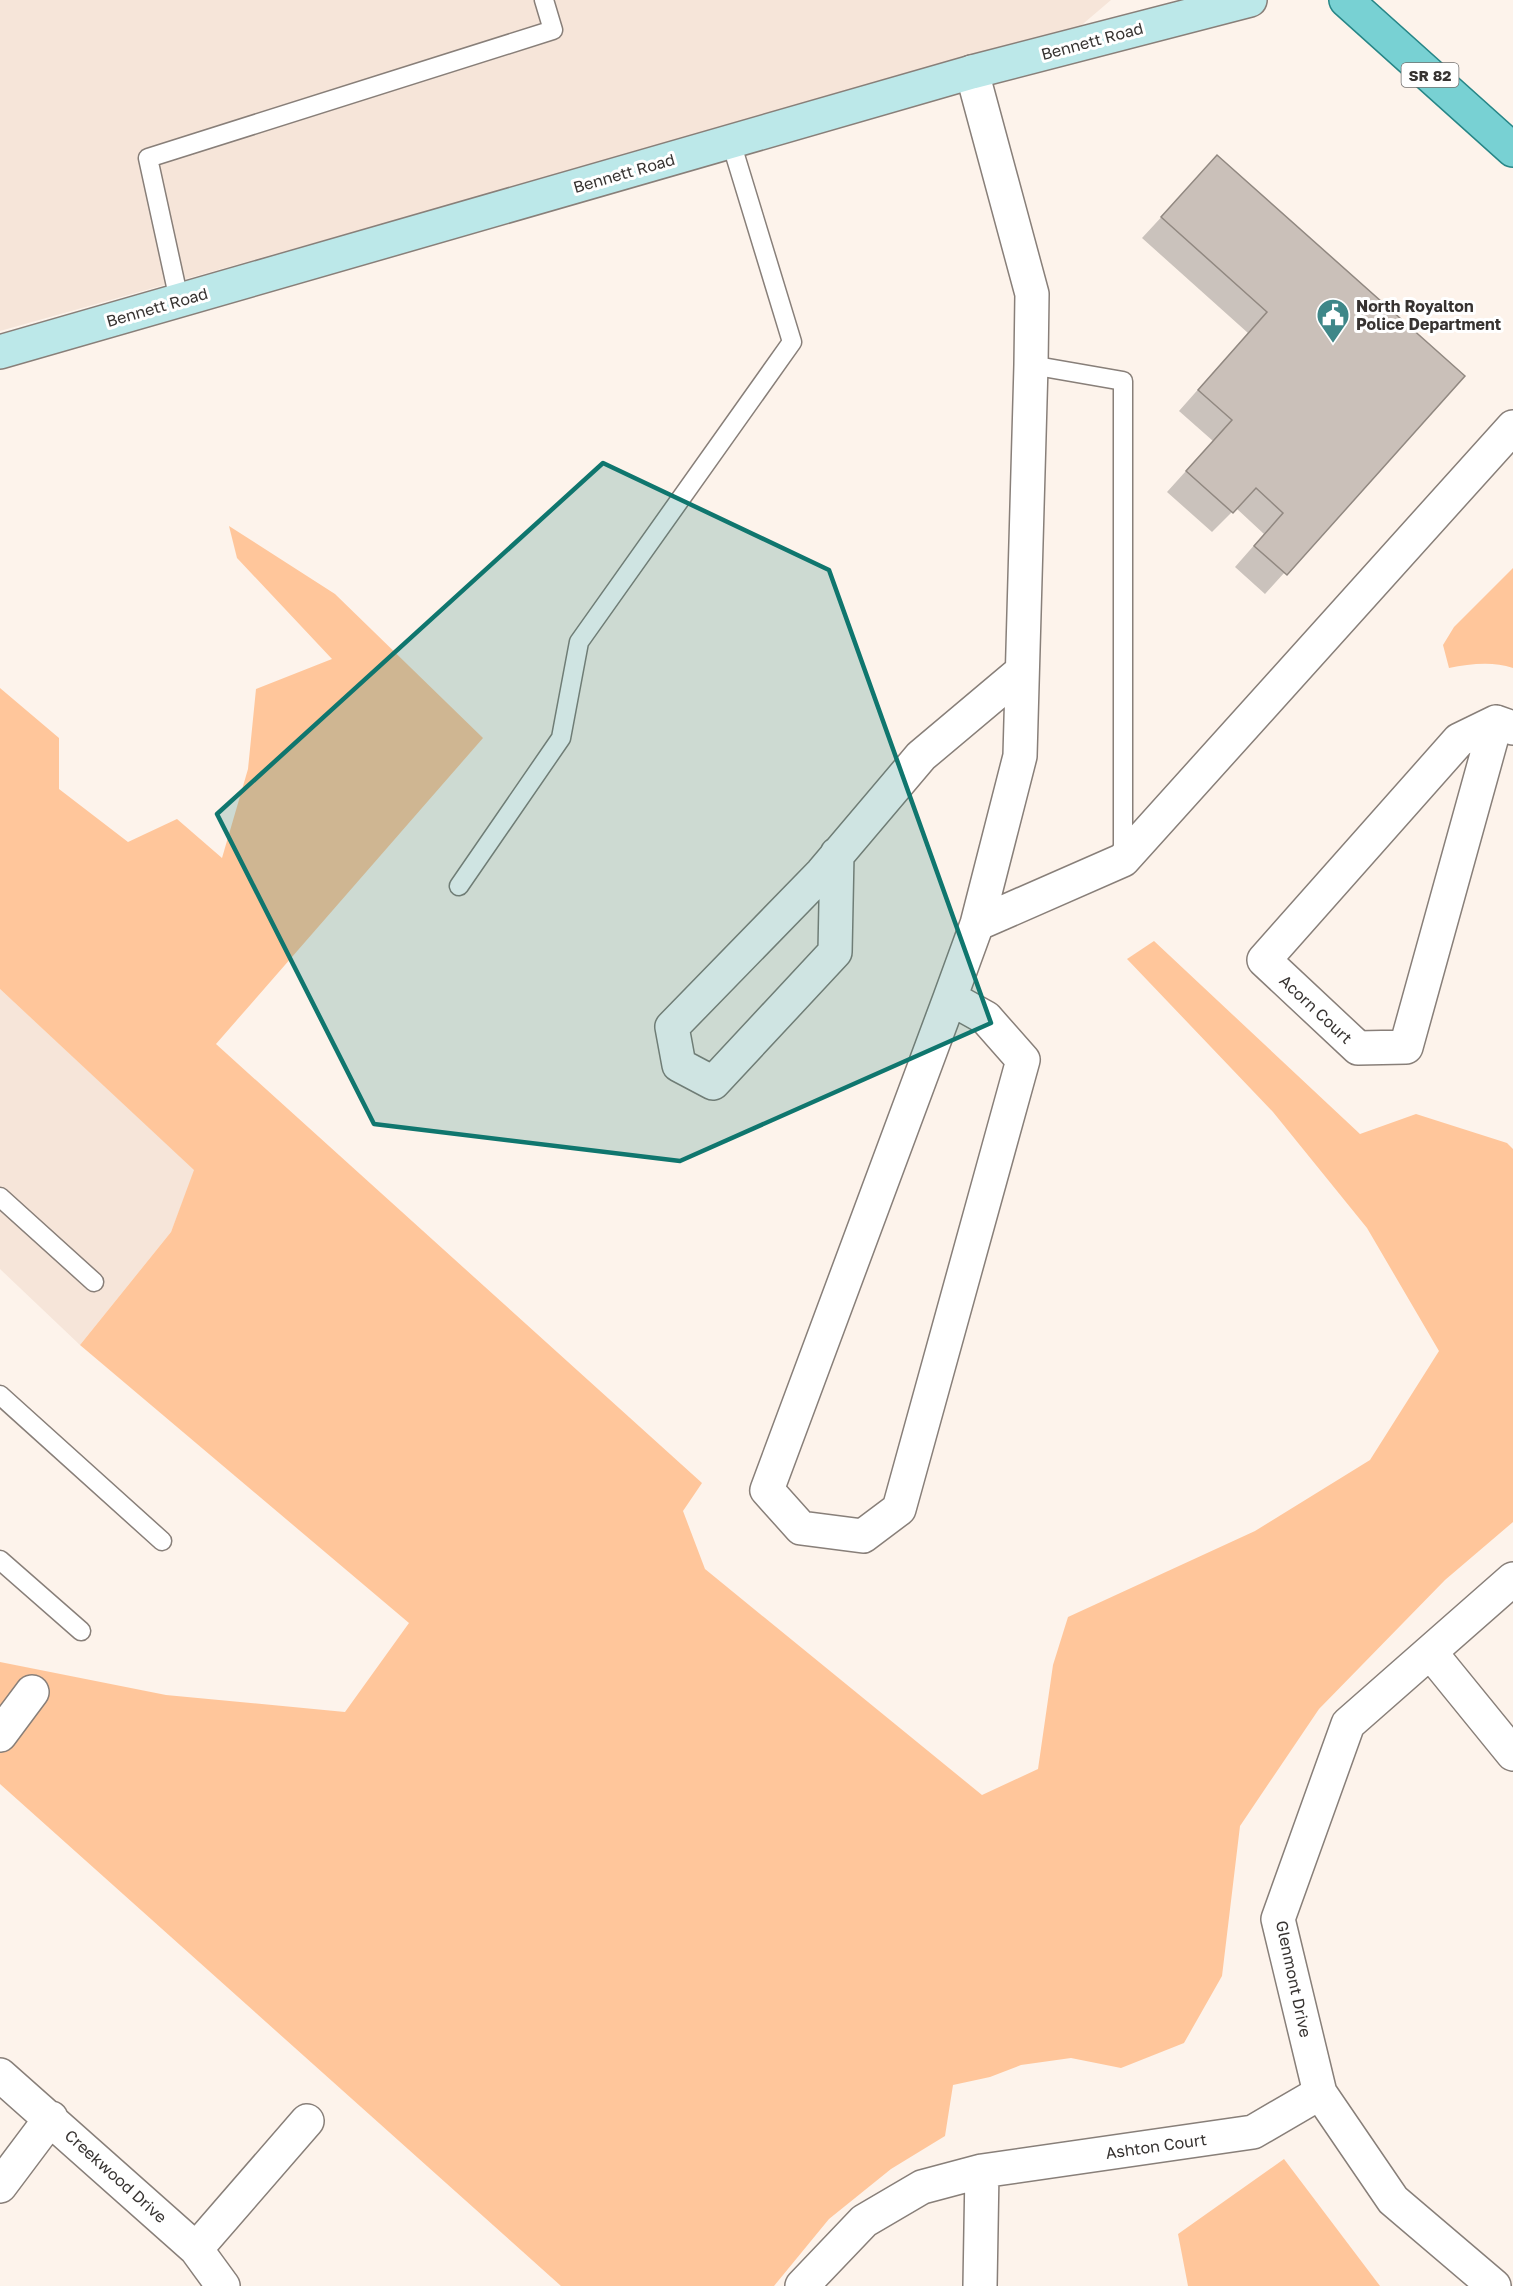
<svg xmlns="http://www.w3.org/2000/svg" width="1513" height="2286" font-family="'Golos Text',sans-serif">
<rect width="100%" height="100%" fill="#fdf3eb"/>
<path fill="#f6e5d9" d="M 0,0 L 1111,0 L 1077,29 L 0,331 Z
M 0,989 L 195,1170 L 171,1232 L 80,1345 L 0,1269 Z"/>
<path fill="#ffc69b" d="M 229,526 L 335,594 L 483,738 L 216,1044 L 702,1483 L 683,1511 L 705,1569 L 982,1795 L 1038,1769 L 1053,1665 L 1068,1617 L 1255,1531 L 1370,1460 L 1439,1351 L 1367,1228 L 1273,1112 L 1127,959 L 1154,941 L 1360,1134 L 1416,1114 L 1507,1143 L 1513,1149 L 1513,1522 L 1445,1580 L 1319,1709 L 1240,1826 L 1222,1976 L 1184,2043 L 1121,2068 L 1071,2058 L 1021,2065 L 990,2077 L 953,2085 L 945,2136 L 891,2169 L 829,2219 L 774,2286 L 561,2286 L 0,1784 L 0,1662 L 166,1695 L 345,1712 L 409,1623 L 80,1345 L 171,1232 L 194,1170 L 0,989 L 0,688 L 59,738 L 59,789 L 128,842 L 177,819 L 222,858 L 248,769 L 256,689 L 332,659 L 237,558 Z
M 1513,568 L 1513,668 C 1492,661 1470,664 1449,668 L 1443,645 L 1454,627 Z
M 1284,2159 L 1380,2286 L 1188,2286 L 1178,2234 Z"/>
<path fill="#0003" d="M 1217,157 L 1462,377 L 1265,594 L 1235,567 L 1264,534 L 1236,508 L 1212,532 L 1167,492 L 1213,441 L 1179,411 L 1248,333 L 1142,238 Z"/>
<path fill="#cac0b9" stroke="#918881" stroke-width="1.5" d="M 1217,155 L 1465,376 L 1287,575 L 1254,546 L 1283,513 L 1256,488 L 1233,513 L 1186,471 L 1232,420 L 1198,390 L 1267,312 L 1161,217 Z"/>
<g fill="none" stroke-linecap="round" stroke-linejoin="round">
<g stroke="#887f79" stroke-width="21">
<path id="lane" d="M 179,300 L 148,158 L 553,30 L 544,0
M 1031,365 L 1123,381 L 1123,859
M 459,886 L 561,738 L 579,642 L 792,342 L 731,142
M 0,1197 L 94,1282
M 0,1395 L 162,1541
M 0,1560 L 81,1631"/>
</g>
<g stroke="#887f79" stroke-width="36">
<path id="street" d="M 1496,722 L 1406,1047 L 1358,1048 L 1264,960 L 1459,740 L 1496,722 L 1513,728
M 837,854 L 835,952 L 713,1083 L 679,1065 L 672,1027 L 822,873 L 921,756 L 1022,671
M 977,924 L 1123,860 L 1513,427
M 950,998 L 986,1018 L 1023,1060 L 899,1509 L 863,1536 L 801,1528 L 767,1490 L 950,998 L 977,924 L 1020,756 L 1031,365 L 1032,294 L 972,72
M 1430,1652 L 1513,1754
M 0,1735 L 32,1692
M 0,2075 L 196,2249 L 223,2286
M 0,2186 L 51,2118
M 196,2249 L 307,2121
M 802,2286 L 864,2221 L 922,2187 L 982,2171 L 1253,2132 L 1320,2093
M 980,2286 L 982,2171
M 1494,2286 L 1393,2200 L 1320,2093 L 1278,1919 L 1348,1724 L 1513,1579"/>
</g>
<g stroke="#887f79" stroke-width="36">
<path id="secondary" d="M 0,352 L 972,72 L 1250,0"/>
</g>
<g stroke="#278687" stroke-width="36">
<path id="primary" d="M 1346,0 L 1513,150"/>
</g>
<use href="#lane" stroke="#fff" stroke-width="18"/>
<use href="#street" stroke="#fff" stroke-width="33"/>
<use href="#secondary" stroke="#bce8e9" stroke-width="33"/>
<use href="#primary" stroke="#78d1d3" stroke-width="33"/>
</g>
<path fill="#0f766e" fill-opacity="0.2" stroke="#0f766e" stroke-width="4.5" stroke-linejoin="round" d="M 603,463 L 829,570 L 991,1023 L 680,1161 L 374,1124 L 217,814 Z"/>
<defs>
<g id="civic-pin" transform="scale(1.725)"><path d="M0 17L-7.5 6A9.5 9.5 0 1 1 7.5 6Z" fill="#3e8788" stroke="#fff"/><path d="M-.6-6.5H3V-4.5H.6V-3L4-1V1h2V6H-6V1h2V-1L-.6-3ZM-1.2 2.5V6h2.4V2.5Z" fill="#fff"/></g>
</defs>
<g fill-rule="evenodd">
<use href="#civic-pin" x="1333" y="315"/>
</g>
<g text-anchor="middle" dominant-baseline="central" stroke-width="6" stroke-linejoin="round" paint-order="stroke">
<rect fill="#fff" stroke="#73706f" stroke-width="1.5" x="1401.5" y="63" width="57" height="24" rx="4.5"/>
<g font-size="15" font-weight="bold" fill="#373331">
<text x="1430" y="75">SR 82</text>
</g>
<g font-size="16" fill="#373331" stroke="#fff">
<text transform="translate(1092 41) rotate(-15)">Bennett Road</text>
<text transform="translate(624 173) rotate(-16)">Bennett Road</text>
<text transform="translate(157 307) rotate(-16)">Bennett Road</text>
<text transform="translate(1316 1009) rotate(43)">Acorn Court</text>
<text transform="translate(1294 1979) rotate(78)">Glenmont Drive</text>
<text transform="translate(1156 2146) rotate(-8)">Ashton Court</text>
<text transform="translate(116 2176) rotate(42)">Creekwood Drive</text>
</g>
<g font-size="16" font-weight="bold" fill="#373331" stroke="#fff" text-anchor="start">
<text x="1356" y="306">North Royalton<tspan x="1356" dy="18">Police Department</tspan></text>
</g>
</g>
</svg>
